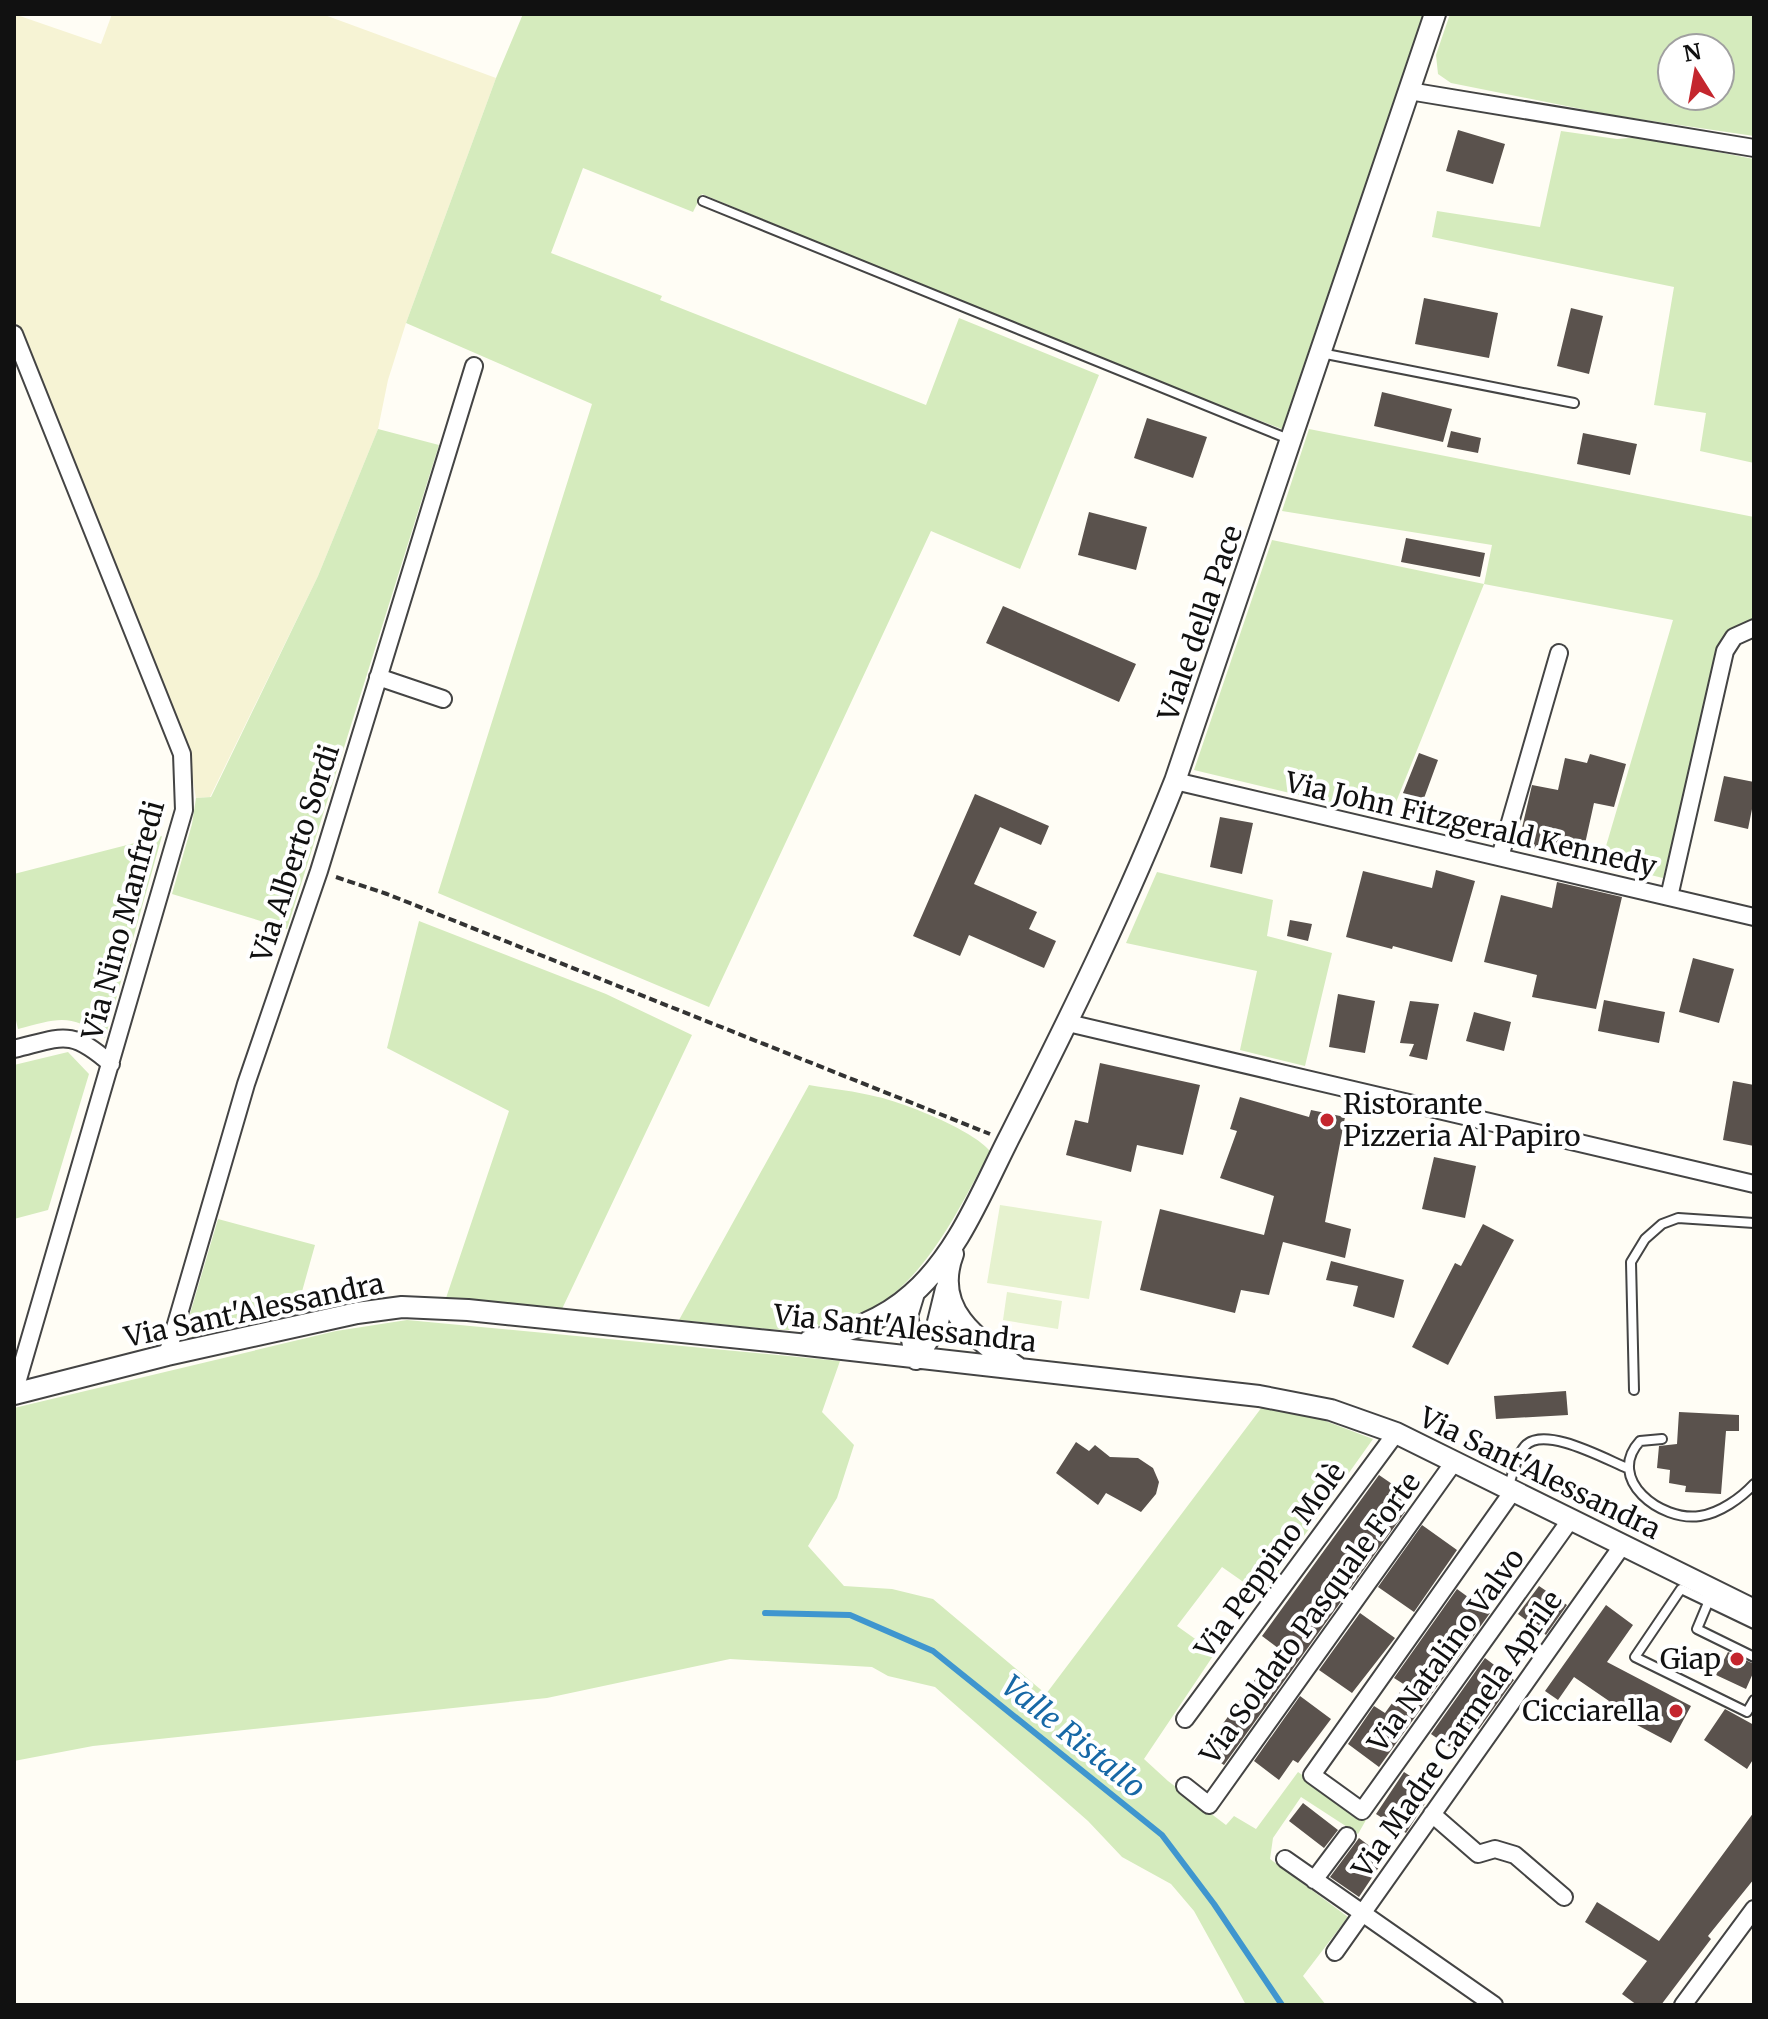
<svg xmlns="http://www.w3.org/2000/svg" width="1768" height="2019" font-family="Merriweather,serif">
<rect width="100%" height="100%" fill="#fffdf5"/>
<path fill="#f6f3d4" d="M 14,14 L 101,44 L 112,14 L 322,14 L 496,78 L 406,323 L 388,380 L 378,429 L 318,576 L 210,797 L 196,798 L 186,742 L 14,318 Z"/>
<path fill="#d5ebbd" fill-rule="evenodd" d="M 523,14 L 1423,14 L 1282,429 L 1105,362 L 702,194 L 693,212 L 583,168 L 551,253 L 662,296 L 660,300 L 926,405 L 959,318 L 1099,375 L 1020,569 L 931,531 L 709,1007 L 438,893 L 592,404 L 406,323 L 496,78 Z
M 1450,14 L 1754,14 L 1754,136 L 1611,115 L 1451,83 L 1438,74 L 1436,55 ZM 1672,48 L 1720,48 L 1720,96 L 1672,96 Z
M 1561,131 L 1617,139 L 1640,137 L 1754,159 L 1754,463 L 1700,451 L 1706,413 L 1654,405 L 1674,287 L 1432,237 L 1437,211 L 1540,227 Z
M 378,429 L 439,445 L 287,929 L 172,894 L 192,824 L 196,798 L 211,797 L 318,576 Z
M 1309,429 L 1754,517 L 1754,620 C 1737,622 1729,634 1720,648 L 1663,878 L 1601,863 L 1673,620 L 1484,584 L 1390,817 L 1194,770 L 1272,540 L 1484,584 L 1492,545 L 1282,511 Z
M 162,836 L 105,1038 C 70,1012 57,1019 18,1029 L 14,1012 L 14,874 Z
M 1157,872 L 1273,900 L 1267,936 L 1332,953 L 1305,1066 L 1240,1050 L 1257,971 L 1126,943 Z
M 419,921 L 606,994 L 692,1035 L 562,1309 L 446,1298 L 509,1111 L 387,1048 Z
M 68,1052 L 89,1074 L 48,1210 L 14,1219 L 14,1065 Z
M 809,1085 C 832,1089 855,1091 878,1097 C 905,1103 973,1130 990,1151 C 945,1236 901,1332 789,1330 C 753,1329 716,1323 679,1320 Z
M 218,1219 L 315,1245 L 296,1313 L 193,1338 L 187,1324 Z
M 407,1320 L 840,1361 L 822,1412 L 854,1445 L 837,1498 L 808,1546 L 844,1586 L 892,1589 L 933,1599 L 1046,1694 L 1262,1407 L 1307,1414 L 1373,1439 L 1262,1595 L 1222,1567 L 1177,1626 L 1215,1653 L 1144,1759 L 1168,1781 L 1226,1825 L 1234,1816 L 1256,1829 L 1298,1772 L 1366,1820 L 1358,1834 L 1301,1797 L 1273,1838 L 1270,1859 L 1348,1917 L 1303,1976 L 1326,2005 L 1246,2005 L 1194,1911 L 1171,1884 L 1122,1857 L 1088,1821 L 935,1687 L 888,1676 L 872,1667 L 730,1659 L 547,1698 L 93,1746 L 14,1761 L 14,1408 L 336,1331 Z"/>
<path fill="#e6f2cf" d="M 1000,1205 L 1102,1221 L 1089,1299 L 987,1283 Z
M 1007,1292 L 1062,1301 L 1058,1329 L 1003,1320 Z"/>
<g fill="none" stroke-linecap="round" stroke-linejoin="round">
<path stroke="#3f96cf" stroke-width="6" d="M 765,1613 L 850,1615 L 933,1651 L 1162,1835 L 1214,1904 L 1282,2005"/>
</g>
<path fill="#5a524d" d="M 1458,130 L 1505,144 L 1493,184 L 1446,171 Z
M 1424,298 L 1498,313 L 1489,358 L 1415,344 Z
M 1571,308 L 1603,316 L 1589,374 L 1557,366 Z
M 1382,392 L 1452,409 L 1443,442 L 1374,426 Z
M 1147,418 L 1207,437 L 1193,478 L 1134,458 Z
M 1451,431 L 1481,438 L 1478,453 L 1447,447 Z
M 1583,433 L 1637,444 L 1630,475 L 1577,464 Z
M 1089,512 L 1147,527 L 1136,570 L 1078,555 Z
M 1406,538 L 1485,553 L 1480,577 L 1401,562 Z
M 1003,606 L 1136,664 L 1119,702 L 986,643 Z
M 1419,753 L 1438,760 L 1423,801 L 1403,793 Z
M 1590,754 L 1626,764 L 1614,807 L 1594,803 L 1583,853 L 1556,848 L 1555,853 L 1518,845 L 1532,785 L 1558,790 L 1565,758 L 1587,763 Z
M 1724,776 L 1754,782 L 1754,799 L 1748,829 L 1714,821 Z
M 975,794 L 1049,826 L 1041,845 L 1000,827 L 974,884 L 1037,912 L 1029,929 L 1056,941 L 1044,968 L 969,935 L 960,956 L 913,936 Z
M 1220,817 L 1253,823 L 1242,874 L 1210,867 Z
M 1436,870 L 1475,881 L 1452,962 L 1393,946 L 1392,949 L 1346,937 L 1363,871 L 1432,888 Z
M 1557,882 L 1622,897 L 1596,1009 L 1532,997 L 1537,975 L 1484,962 L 1501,895 L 1552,908 Z
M 1290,920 L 1312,924 L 1308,941 L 1287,936 Z
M 1693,958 L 1734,969 L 1719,1023 L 1679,1012 Z
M 1338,994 L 1375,1001 L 1365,1053 L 1329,1047 Z
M 1604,1000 L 1665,1012 L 1659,1043 L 1598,1031 Z
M 1410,1001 L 1439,1004 L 1427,1060 L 1409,1056 L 1414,1044 L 1400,1043 Z
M 1474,1012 L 1511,1022 L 1504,1051 L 1466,1041 Z
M 1100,1063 L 1200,1085 L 1183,1155 L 1137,1145 L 1131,1172 L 1066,1155 L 1075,1120 L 1088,1123 Z
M 1733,1081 L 1754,1085 L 1754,1146 L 1723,1140 Z
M 1240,1097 L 1309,1117 L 1311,1110 L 1345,1117 L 1325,1222 L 1351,1229 L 1345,1258 L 1283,1242 L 1269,1295 L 1241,1290 L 1235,1313 L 1140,1290 L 1160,1209 L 1264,1235 L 1274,1196 L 1220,1178 L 1237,1131 L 1230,1129 Z
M 1434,1157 L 1476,1166 L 1465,1218 L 1422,1209 Z
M 1483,1224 L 1514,1240 L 1448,1365 L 1412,1347 L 1455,1263 L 1461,1266 Z
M 1331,1261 L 1404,1280 L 1394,1318 L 1353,1306 L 1358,1286 L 1326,1280 Z
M 1566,1391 L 1568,1415 L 1496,1419 L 1494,1396 Z
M 1679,1412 L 1739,1415 L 1739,1431 L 1726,1431 L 1721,1494 L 1685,1492 L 1686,1486 L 1669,1483 L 1670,1470 L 1657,1468 L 1659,1446 L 1677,1444 Z
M 1076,1442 L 1089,1451 L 1095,1445 L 1110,1457 L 1138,1458 L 1153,1468 L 1159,1482 L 1156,1494 L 1141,1512 L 1106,1493 L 1098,1505 L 1056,1473 Z
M 1379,1475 L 1411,1497 L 1402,1510 L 1405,1512 L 1224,1765 L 1203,1751 L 1278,1648 L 1262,1636 Z
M 1422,1525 L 1457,1550 L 1414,1612 L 1378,1587 Z
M 1539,1586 L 1567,1605 L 1546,1635 L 1518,1614 Z
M 1457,1589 L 1490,1613 L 1379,1767 L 1348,1744 L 1374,1706 L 1385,1713 L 1405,1685 L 1394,1678 Z
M 1606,1605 L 1633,1625 L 1607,1662 L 1691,1706 L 1671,1743 L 1605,1708 L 1609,1701 L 1574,1677 L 1558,1700 L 1545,1691 Z
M 1360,1613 L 1395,1638 L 1352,1693 L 1319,1670 Z
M 1728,1652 L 1754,1664 L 1754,1671 L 1746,1689 L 1716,1675 Z
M 1485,1658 L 1514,1680 L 1479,1729 L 1476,1727 L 1458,1753 L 1431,1734 Z
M 1300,1696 L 1331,1719 L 1298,1763 L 1293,1760 L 1279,1780 L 1254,1761 Z
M 1725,1709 L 1754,1725 L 1754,1758 L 1747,1769 L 1704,1740 Z
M 1404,1772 L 1433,1791 L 1406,1833 L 1376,1814 Z
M 1303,1803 L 1338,1830 L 1324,1848 L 1289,1821 Z
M 1754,1812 L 1754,1879 L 1708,1936 L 1711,1939 L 1661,2005 L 1637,2005 L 1622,1994 L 1647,1961 L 1585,1922 L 1597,1902 L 1659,1941 Z
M 1359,1838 L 1385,1858 L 1359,1897 L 1330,1877 Z"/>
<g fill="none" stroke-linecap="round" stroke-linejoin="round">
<g stroke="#444" stroke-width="12">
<path id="service" d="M 703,201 L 1291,440
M 1321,353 L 1574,403
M 1634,1390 L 1631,1262 L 1645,1239 L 1662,1224 L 1678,1218 L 1754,1223
M 1662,1439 L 1640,1441 C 1605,1479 1661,1522 1700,1516 C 1720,1513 1741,1498 1754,1484
M 1508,1487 C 1513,1475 1516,1456 1525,1446 C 1544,1425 1605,1459 1627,1468
M 1710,1598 L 1697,1629 L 1754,1657
M 1754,1624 L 1681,1589 L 1635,1657 L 1747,1712 L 1754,1700"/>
</g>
<g stroke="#444" stroke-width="20">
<path id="minor" d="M 1409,91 L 1754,148
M 14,334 L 182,754 L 184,810 L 14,1393
M 378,677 L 443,699
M 1175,781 L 1754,917
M 1500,857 L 1559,653
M 1669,897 L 1725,651 L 1734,637 L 1754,628
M 1068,1023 L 1754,1184
M 14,1049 C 63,1037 70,1028 111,1064
M 167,1355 L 246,1084 L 319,871 L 474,366
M 1513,1491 L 1312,1775 L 1362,1811 L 1571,1519
M 1185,1719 L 1396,1433
M 1185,1786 L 1209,1805 L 1454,1462
M 1432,1814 L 1478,1854 L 1495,1849 L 1515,1855 L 1564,1897
M 1285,1859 L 1494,2005
M 1314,1880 L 1347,1836
M 1335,1952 L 1622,1546
M 1683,2005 L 1754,1909"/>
</g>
<g stroke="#444" stroke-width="24">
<path id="tertiary" d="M 953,1254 C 932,1309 976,1339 1017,1367
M 914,1293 L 907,1316 L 916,1359
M 809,1341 C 848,1332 882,1321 912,1294 C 959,1253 983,1188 1011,1134 C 1070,1018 1127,902 1175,781 L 1435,14
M 916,1359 L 937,1326 L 946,1289
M 14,1394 L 167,1355 L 357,1313 L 402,1307 L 468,1310 L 798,1344 L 1259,1396 L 1331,1410 L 1396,1433 L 1754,1610"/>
</g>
<path stroke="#333" stroke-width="4" stroke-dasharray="8 4" stroke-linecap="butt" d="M 336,877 L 387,894 L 990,1134"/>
<use href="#service" stroke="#fff" stroke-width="8"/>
<use href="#minor" stroke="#fff" stroke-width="16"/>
<use href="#tertiary" stroke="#fff" stroke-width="20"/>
</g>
<g fill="#c4262e" stroke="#fff" stroke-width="3">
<circle cx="1327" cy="1120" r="8"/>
<circle cx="1737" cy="1659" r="8"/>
<circle cx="1676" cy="1711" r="8"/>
</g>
<g text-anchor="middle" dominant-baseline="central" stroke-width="8" stroke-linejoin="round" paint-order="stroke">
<g font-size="28" fill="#111" stroke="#fff">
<text transform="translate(1200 623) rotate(-71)">Viale della Pace</text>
<text transform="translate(1471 824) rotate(13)">Via John Fitzgerald Kennedy</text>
<text transform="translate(295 853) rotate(-72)">Via Alberto Sordi</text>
<text transform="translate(123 920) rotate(-75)">Via Nino Manfredi</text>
<text transform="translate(254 1310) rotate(-12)">Via Sant'Alessandra</text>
<text transform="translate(905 1328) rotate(6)">Via Sant'Alessandra</text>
<text transform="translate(1540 1473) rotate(26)">Via Sant'Alessandra</text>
<text transform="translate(1270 1560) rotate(-54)">Via Peppino Molè</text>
<text transform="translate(1310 1618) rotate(-54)">Via Soldato Pasquale Forte</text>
<text transform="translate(1446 1650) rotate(-54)">Via Natalino Valvo</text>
<text transform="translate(1457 1734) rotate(-55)">Via Madre Carmela Aprile</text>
</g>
<g font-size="28" fill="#111" stroke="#fff" text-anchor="end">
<text x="1343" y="1104" text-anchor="start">Ristorante<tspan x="1343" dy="32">Pizzeria Al Papiro</tspan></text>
<text x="1721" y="1659">Giap</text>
<text x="1660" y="1711">Cicciarella</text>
</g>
<g font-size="30" font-style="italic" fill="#1768a6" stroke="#fff">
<text transform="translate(1074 1736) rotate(39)">Valle Ristallo</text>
</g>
</g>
<rect width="1768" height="2019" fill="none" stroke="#111111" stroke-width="32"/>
<g transform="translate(1696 72) rotate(349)"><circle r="38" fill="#ffffff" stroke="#a0a0a0" stroke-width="2"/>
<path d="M0-6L14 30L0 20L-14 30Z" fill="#c4262e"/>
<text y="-12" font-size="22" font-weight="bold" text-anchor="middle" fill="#111111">N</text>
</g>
</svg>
